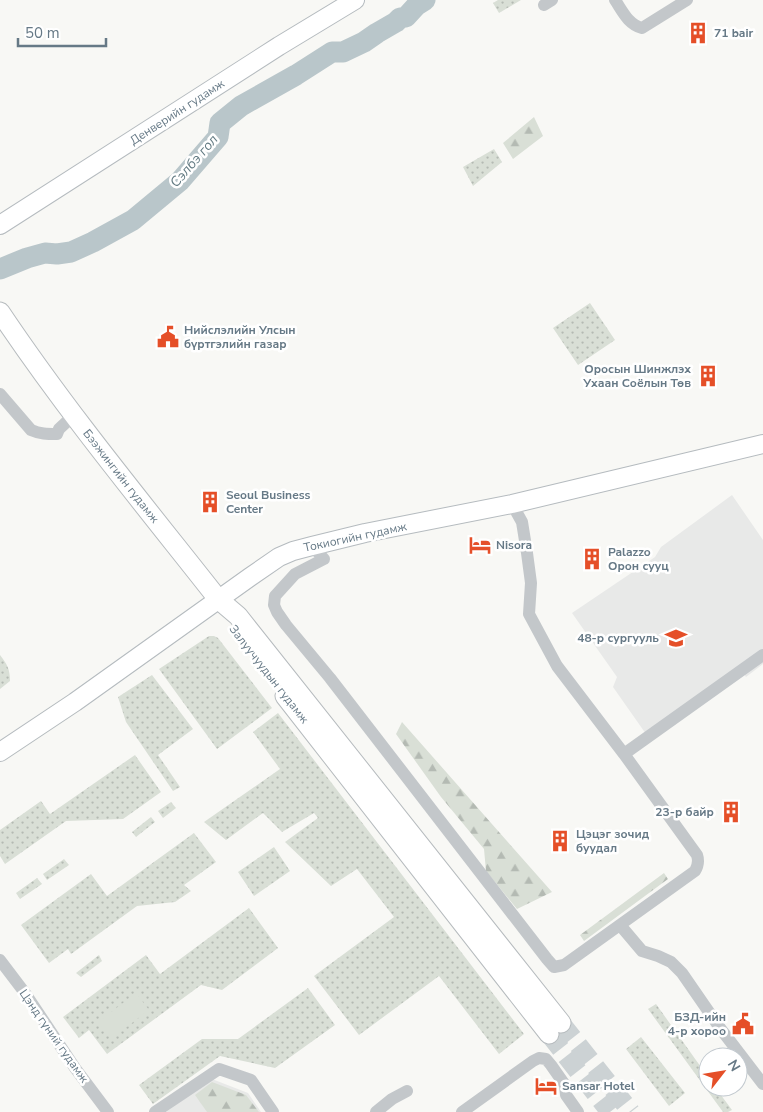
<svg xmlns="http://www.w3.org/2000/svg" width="763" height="1112" font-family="'Nunito Sans',sans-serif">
<defs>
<pattern id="green-dots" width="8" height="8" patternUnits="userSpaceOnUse" patternTransform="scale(1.25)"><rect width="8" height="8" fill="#d9dfd6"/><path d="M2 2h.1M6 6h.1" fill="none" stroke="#b4bab3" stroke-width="1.8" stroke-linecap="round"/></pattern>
<pattern id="forest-firs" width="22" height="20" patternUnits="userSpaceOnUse" patternTransform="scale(1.25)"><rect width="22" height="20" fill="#d9dfd6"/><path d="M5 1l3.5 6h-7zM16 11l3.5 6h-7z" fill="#b4bab3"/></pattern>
</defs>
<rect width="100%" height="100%" fill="#f8f8f5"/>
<path fill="#e8e9e8" d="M 732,495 L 763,540 L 763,664 L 746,677 L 741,670 L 646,734 L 613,687 L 617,677 L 572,613 L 655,557 L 661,547 Z
M 212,1079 L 248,1093 L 261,1112 L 166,1112 Z"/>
<path fill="url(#green-dots)" d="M 498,0 L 521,0 L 499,13 L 493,3 Z
M 494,149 L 502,162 L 473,186 L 463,167 Z
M 590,303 L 615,340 L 578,365 L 553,328 Z
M 209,636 L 214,636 L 218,638 L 272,708 L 217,749 L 159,669 Z
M 0,655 C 7,664 10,669 10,681 L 0,689 Z
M 152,675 L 193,729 L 158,755 L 180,787 L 173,791 L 126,722 L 118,697 Z
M 278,713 L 524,1034 L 499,1054 L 439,976 L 359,1035 L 314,976 L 394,917 L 357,869 L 331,886 L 285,842 L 318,818 L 314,813 L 282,832 L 263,813 L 226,840 L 204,822 L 280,769 L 253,732 Z
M 135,755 L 161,792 L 123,819 L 66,821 L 5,864 L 0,856 L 0,830 L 41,801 L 50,814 Z
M 171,802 L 176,808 L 163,818 L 158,811 Z
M 151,817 L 155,822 L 136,837 L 132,832 Z
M 194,833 L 216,862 L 184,885 L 191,891 L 175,902 L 137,906 L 71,954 L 68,949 L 49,963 L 21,925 L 91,874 L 107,896 Z
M 274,847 L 290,871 L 254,896 L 238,872 Z
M 64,859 L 69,865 L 47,880 L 43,874 Z
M 37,878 L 42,884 L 20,899 L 16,893 Z
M 249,908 L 278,948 L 222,990 L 201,985 L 107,1054 L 89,1030 L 79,1038 L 63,1017 L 146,955 L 160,974 Z
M 99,955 L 102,961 L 81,977 L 76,973 Z
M 308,988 L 335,1025 L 275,1068 L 220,1056 L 153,1104 L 139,1085 L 202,1039 L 238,1039 Z
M 656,1004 L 708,1077 L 708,1087 L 715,1087 L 732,1110 L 728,1112 L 723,1112 L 648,1009 Z
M 641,1037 L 685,1093 L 669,1106 L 626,1049 Z"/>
<path fill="url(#forest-firs)" d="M 534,117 L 543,136 L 513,159 L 503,143 Z
M 402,722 L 552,892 L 517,909 L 486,871 L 484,849 L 441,797 L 396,734 Z
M 664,873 L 668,879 L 584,941 L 580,935 Z
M 212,1082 L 246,1095 L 259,1112 L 207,1112 L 195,1095 Z"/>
<path fill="#d9dfd6" d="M 136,993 L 149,1010 L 111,1039 L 98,1022 Z"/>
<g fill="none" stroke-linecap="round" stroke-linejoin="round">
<path stroke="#b9c6ca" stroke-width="21" d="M 0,269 L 27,258 L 45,253 L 57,254 L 71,252 L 93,242 L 133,220 L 180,181 L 218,137 L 220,123 L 241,106 L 296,75 L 332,52 L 343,52 L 364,42 L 377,33 L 396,22 L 400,18 L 406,17 L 417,5 L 425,0"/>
<path stroke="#ccd2d4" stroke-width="19" stroke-dasharray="19 9" stroke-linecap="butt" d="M 561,1023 L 631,1112
M 549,1034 L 610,1112"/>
<g stroke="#b5bbbf" stroke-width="20">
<path id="secondary" d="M 0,225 L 279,46 L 355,0
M 0,752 L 75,702 L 250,577 L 279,557 L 293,551 L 312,546 L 365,533 L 512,504 L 763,444"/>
</g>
<g stroke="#b6bbbe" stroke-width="21">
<path id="primary" d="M 0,312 C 67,412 144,505 218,599 L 238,616 L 561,1023
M 285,696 L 549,1034"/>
</g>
<path stroke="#c3c7ca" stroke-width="12" d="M 615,0 C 623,12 628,24 642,28 L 687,0
M 544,5 L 552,0
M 0,394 L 31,430 C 40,434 47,434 57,434 L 59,429 L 74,415
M 312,546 L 324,559 L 295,574 L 275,596 L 274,605 L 277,612 L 286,625 L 330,678 L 547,959 L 554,967 L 564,965 L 695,871 C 698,866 699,861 697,855 L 624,754 L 557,666 L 529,614 L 531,583 L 527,553 L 522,522 L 512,504
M 624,754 L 763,655
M 620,925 L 642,951 L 658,956 L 671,962 L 682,973 L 720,1028 L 763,1084
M 0,960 L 25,993 L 75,1068 L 108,1112
M 155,1112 L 219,1069 L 251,1080 L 273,1112
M 376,1112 L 392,1099 L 407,1091
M 462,1112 L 533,1061 L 539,1058 L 546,1059 L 551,1065 L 565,1085 L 566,1095 L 578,1112"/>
<use href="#secondary" stroke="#fff" stroke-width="18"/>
<use href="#primary" stroke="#fff" stroke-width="19"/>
</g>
<defs>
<g id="building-bare" transform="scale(1.725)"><path d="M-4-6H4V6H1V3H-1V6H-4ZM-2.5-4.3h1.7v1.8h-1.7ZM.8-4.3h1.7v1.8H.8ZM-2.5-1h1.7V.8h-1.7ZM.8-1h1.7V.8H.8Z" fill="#e54f28" stroke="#fff" stroke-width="2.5" paint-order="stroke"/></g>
<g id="civic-bare" transform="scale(1.725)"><path d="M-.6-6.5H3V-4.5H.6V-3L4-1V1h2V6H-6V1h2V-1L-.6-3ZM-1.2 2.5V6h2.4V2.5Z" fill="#e54f28" stroke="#fff" stroke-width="2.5" paint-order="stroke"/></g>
<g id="hotel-bare" transform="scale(1.725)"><path d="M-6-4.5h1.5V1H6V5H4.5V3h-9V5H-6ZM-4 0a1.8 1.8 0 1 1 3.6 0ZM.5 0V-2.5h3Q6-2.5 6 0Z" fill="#e54f28" stroke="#fff" stroke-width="2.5" paint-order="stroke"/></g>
<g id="school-bare" transform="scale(1.725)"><path d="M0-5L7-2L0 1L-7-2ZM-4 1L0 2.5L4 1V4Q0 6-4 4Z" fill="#e54f28" stroke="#fff" stroke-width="2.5" paint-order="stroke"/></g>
</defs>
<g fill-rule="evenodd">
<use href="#building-bare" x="698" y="33"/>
<use href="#civic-bare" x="168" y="337"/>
<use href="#building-bare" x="708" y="376"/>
<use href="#building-bare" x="210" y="502"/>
<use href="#hotel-bare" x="480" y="545"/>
<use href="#building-bare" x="592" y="559"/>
<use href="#school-bare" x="676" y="638"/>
<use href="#building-bare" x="731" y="812"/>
<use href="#building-bare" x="560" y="841"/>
<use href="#civic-bare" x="743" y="1024"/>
<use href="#hotel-bare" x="546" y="1086"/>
</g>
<g text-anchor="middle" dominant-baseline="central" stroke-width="5" stroke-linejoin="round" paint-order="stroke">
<g font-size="12" font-weight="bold" fill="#667986" stroke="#fff" text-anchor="start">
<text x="714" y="33">71 bair</text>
<text x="184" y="330">Нийслэлийн Улсын<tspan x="184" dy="14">бүртгэлийн газар</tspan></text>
<text x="691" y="369" text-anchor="end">Оросын Шинжлэх<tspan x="691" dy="14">Ухаан Соёлын Төв</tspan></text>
<text x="226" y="495">Seoul Business<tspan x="226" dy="14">Center</tspan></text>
<text x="496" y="545">Nisora</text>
<text x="608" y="552">Palazzo<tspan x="608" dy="14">Орон сууц</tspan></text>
<text x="659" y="638" text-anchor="end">48-р сургууль</text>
<text x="714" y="812" text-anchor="end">23-р байр</text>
<text x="576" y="834">Цэцэг зочид<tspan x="576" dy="14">буудал</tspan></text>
<text x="726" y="1017" text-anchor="end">БЗД-ийн<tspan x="726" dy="14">4-р хороо</tspan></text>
<text x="562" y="1086">Sansar Hotel</text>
</g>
<g font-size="12" fill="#667986" stroke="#fff">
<text transform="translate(177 112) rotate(-33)">Денверийн гудамж</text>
<text transform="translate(121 476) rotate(52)">Бээжингийн гудамж</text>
<text transform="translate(355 537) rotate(-12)">Токиогийн гудамж</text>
<text transform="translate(269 674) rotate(52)">Залуучуудын гудамж</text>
<text transform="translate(54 1036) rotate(55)">Цэнд гүний гудамж</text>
</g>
<g font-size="14" font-style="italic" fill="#627a82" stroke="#fff">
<text transform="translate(194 161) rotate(-49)">Сэлбэ гол</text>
</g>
</g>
<g transform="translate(723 1072) rotate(59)"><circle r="24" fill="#ffffff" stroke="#c2c9cf"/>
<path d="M0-4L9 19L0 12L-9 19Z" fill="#e54f28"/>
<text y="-8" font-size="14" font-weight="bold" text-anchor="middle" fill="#667986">N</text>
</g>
<path d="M18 38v8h88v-8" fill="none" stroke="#667986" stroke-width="2.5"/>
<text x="25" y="38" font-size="15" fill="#667986" stroke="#ffffff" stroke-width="4" paint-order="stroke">50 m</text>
</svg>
